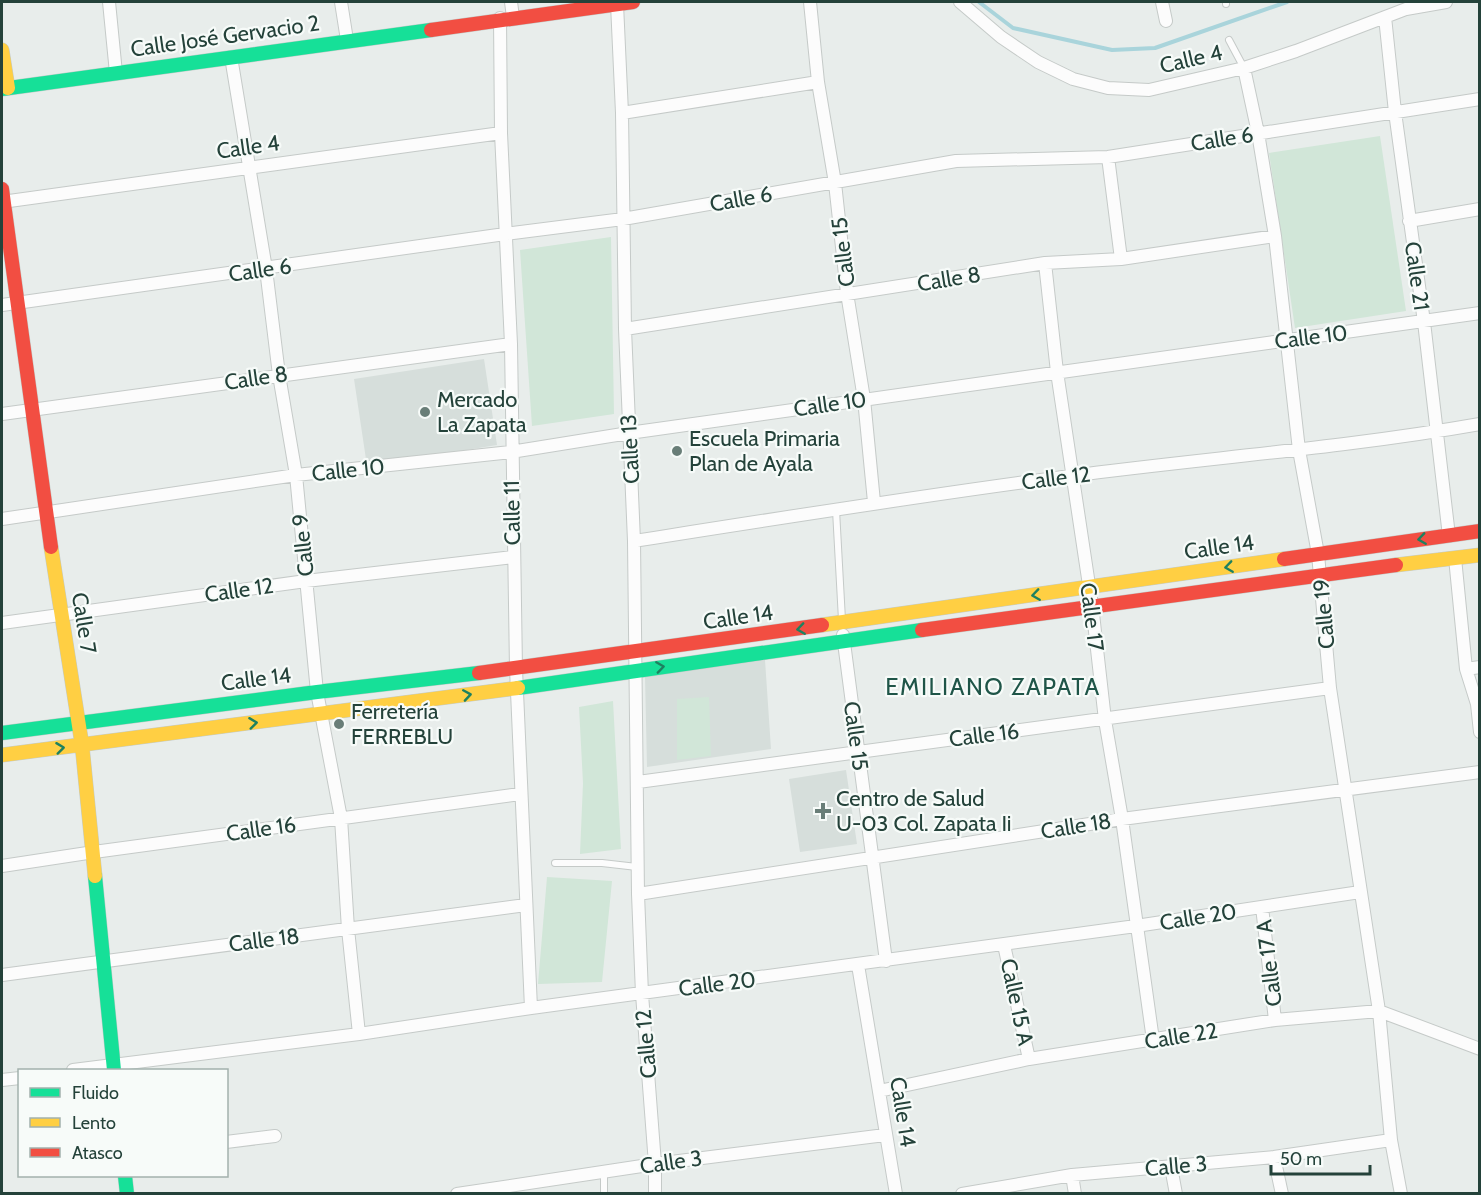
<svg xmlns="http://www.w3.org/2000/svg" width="1481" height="1195" font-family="Cabin,sans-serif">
<rect width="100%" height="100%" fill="#e8edeb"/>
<path fill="#d6dedb" d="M 484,359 L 497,445 L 367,466 L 354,379 Z
M 765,660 L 771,749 L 647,767 L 645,676 Z
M 846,770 L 857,844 L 800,852 L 789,779 Z"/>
<path fill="#d1e6d8" d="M 1380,136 L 1406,311 L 1295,328 L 1269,153 Z
M 611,237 L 614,414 L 532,426 L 520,250 Z
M 709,697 L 711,756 L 677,760 L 677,699 Z
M 613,701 L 621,849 L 580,854 L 583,783 L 579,707 Z
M 547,877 L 612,881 L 602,982 L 538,984 Z"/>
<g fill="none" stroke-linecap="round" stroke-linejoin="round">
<path stroke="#a9d4db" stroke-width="4" d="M 979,2 L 1013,28 L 1112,50 L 1155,48 L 1287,2"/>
<g stroke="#c5cac8" stroke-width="8">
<path id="lane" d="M 1226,2 L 1226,4
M 1229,40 L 1244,68
M 836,510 L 842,620
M 555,863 L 602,863 L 637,867
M 604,1194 L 604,1173"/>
</g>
<g stroke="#c5cac8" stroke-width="14">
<path id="street" d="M 109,2 L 116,73
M 341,2 L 347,40
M 511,2 L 513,17
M 810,2 L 818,82 L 835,183 L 847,293 L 864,399 L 874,502
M 960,2 L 1001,37 L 1038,62 L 1073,79 L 1108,88 L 1149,90 L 1244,68 L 1296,51 L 1406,9 L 1446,2
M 1162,2 L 1166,21
M 617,4 L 622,113 L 625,329 L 634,541 L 638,894 L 642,994 L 655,1164 L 655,1194
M 1385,17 L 1395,112 L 1424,322 L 1449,536
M 500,18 L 501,133 L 511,344 L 516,669 L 531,1008
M 231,57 L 266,269 L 279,375 L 296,475 L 317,692 L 341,818 L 348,929 L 359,1034
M 1244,68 L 1258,133 L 1275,236 L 1299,450 L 1318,554 L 1330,688 L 1379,1011 L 1391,1140 L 1401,1194
M 622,113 L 818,82
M 1108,157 L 1121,259
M 2,202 L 501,133
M 1409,221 L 1480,209
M 1045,263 L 1057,372 L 1092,605 L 1105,720 L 1122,819 L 1153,1040
M 2,305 L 505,234 L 623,219 L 956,161 L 1108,157 L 1480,99
M 625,329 L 1045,263 L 1121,259 L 1275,236
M 2,414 L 511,344
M 2,519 L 296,475 L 511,452 L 629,433 L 1480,313
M 634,541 C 780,518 924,495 1070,476 C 1206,458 1344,448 1480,424
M 1455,558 L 1466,669 L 1477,704 L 1480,732
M 2,623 L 306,581 L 513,557
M 843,635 L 886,961
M 1466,669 L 1480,667
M 638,782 C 868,749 1099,721 1330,688
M 2,866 L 94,852 L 520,794
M 638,894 L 1122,819 L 1480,772
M 1262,907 L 1275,1020
M 1004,945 L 1029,1059
M 858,965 L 896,1194
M 2,975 L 526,905
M 73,1070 L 359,1034 L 531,1008 L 1136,926 L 1360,892
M 2,1080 L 20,1078
M 879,1091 L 1029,1059 L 1275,1020 L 1379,1011 L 1480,1049
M 226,1142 L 275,1136
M 1274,1157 L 1282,1194
M 1171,1167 L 1176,1194
M 1072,1175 L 1075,1194
M 457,1194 L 655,1164 L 885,1135
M 962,1194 L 1072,1175 L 1274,1157 L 1391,1140"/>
</g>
<g stroke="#c3cbc8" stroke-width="15">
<path id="fast" d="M 2,89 L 431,30
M 518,688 L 922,630
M 2,733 L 317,692 L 479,673
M 95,876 L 114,1070
M 125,1176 L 127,1194"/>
</g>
<g stroke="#c3cbc8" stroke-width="15">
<path id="slow" d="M 2,50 L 8,88
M 51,547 L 82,745 L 95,876
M 1396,565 L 1480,555
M 822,625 L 1284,559
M 2,755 L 518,688"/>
</g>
<g stroke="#c3cbc8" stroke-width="15">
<path id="jam" d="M 431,30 L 633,2
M 2,189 L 51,547
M 1284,559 L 1480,531
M 922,630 L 1396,565
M 479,673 L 822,625"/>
</g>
<use href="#lane" stroke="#fcfcfc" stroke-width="6"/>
<use href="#street" stroke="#fcfcfc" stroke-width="12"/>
<use href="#fast" stroke="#16e098" stroke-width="14"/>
<use href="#slow" stroke="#ffcf43" stroke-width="14"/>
<use href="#jam" stroke="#f24e42" stroke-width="14"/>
</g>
<defs><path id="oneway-chevron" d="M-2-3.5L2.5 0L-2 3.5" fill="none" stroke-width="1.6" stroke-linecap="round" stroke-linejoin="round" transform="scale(1.5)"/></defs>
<g stroke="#1e8160">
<use href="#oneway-chevron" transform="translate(1422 539) rotate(172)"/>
<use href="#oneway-chevron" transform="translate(1229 567) rotate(172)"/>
<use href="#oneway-chevron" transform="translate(1036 595) rotate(172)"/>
<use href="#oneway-chevron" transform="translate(801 629) rotate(172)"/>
<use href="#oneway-chevron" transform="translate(660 667) rotate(-8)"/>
<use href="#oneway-chevron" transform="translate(467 695) rotate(-9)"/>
<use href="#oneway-chevron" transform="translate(253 723) rotate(-7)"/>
<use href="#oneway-chevron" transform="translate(60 748) rotate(-7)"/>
</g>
<g fill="#697e78" stroke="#f7fbf9" stroke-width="2">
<circle cx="425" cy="412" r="6"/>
<circle cx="677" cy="451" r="6"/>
<circle cx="339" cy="724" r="6"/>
<path d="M820 802h6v6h6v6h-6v6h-6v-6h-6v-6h6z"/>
</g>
<g text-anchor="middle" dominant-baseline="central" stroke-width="4.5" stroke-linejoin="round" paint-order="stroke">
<g font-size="22" fill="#24423a" stroke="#f7fbf9">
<text transform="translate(225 36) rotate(-8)">Calle José Gervacio 2</text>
<text transform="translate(1191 59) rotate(-13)">Calle 4</text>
<text transform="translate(1222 139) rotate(-9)">Calle 6</text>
<text transform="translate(248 147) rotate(-8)">Calle 4</text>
<text transform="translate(741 199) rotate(-10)">Calle 6</text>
<text transform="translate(843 252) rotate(-97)">Calle 15</text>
<text transform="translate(260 270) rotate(-8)">Calle 6</text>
<text transform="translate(1417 276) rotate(82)">Calle 21</text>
<text transform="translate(949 279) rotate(-9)">Calle 8</text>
<text transform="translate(1311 337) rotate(-7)">Calle 10</text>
<text transform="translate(256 378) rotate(-8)">Calle 8</text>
<text transform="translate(830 404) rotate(-8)">Calle 10</text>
<text transform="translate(630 449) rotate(-93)">Calle 13</text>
<text transform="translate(348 470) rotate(-6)">Calle 10</text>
<text transform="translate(1056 478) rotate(-7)">Calle 12</text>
<text transform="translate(512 513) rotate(-91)">Calle 11</text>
<text transform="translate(303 545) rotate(-96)">Calle 9</text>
<text transform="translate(1219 547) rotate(-8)">Calle 14</text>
<text transform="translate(239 590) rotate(-8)">Calle 12</text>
<text transform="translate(1324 614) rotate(-95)">Calle 19</text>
<text transform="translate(738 617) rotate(-8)">Calle 14</text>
<text transform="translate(1092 617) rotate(83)">Calle 17</text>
<text transform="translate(84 623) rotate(81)">Calle 7</text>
<text transform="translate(256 679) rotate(-7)">Calle 14</text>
<text transform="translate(984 735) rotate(-7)">Calle 16</text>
<text transform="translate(856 736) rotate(82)">Calle 15</text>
<text transform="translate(1076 826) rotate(-9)">Calle 18</text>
<text transform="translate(261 829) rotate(-8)">Calle 16</text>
<text transform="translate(1198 917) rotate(-9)">Calle 20</text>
<text transform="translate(264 940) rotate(-7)">Calle 18</text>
<text transform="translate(1269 963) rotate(-97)">Calle 17 A</text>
<text transform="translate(717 984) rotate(-7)">Calle 20</text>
<text transform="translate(1017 1002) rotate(78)">Calle 15 A</text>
<text transform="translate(1181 1036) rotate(-9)">Calle 22</text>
<text transform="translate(646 1044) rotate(-95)">Calle 12</text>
<text transform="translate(903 1112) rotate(81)">Calle 14</text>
<text transform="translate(671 1162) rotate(-8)">Calle 3</text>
<text transform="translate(1176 1166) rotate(-5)">Calle 3</text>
</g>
<g font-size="22" fill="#24423a" stroke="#f7fbf9" text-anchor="start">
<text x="437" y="399">Mercado<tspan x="437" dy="25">La Zapata</tspan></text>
<text x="689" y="438">Escuela Primaria<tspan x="689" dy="25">Plan de Ayala</tspan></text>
<text x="351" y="711">Ferretería<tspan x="351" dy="25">FERREBLU</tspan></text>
<text x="836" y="798">Centro de Salud<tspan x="836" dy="25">U-03 Col. Zapata Ii</tspan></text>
</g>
<g font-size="24" letter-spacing="1.5" fill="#1f5548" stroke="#f7fbf9">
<text x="993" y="686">EMILIANO ZAPATA</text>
</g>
</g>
<rect width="1481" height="1195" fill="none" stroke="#24423a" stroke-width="6"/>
<rect x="18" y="1069" width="210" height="108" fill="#f7fbf9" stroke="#a3b1ad" stroke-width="1.5"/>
<rect x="30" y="1088" width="30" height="9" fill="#16e098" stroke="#a3b1ad" stroke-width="1.5"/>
<text x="72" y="1099" font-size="18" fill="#24423a">Fluido</text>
<rect x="30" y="1118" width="30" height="9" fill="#ffcf43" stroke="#a3b1ad" stroke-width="1.5"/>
<text x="72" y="1129" font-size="18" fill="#24423a">Lento</text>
<rect x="30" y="1148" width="30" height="9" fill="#f24e42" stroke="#a3b1ad" stroke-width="1.5"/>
<text x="72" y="1159" font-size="18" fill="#24423a">Atasco</text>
<path d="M1271 1165v9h99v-9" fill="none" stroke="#24423a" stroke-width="3"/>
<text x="1280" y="1165" font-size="18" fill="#24423a" stroke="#f7fbf9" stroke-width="4.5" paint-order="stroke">50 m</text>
</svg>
